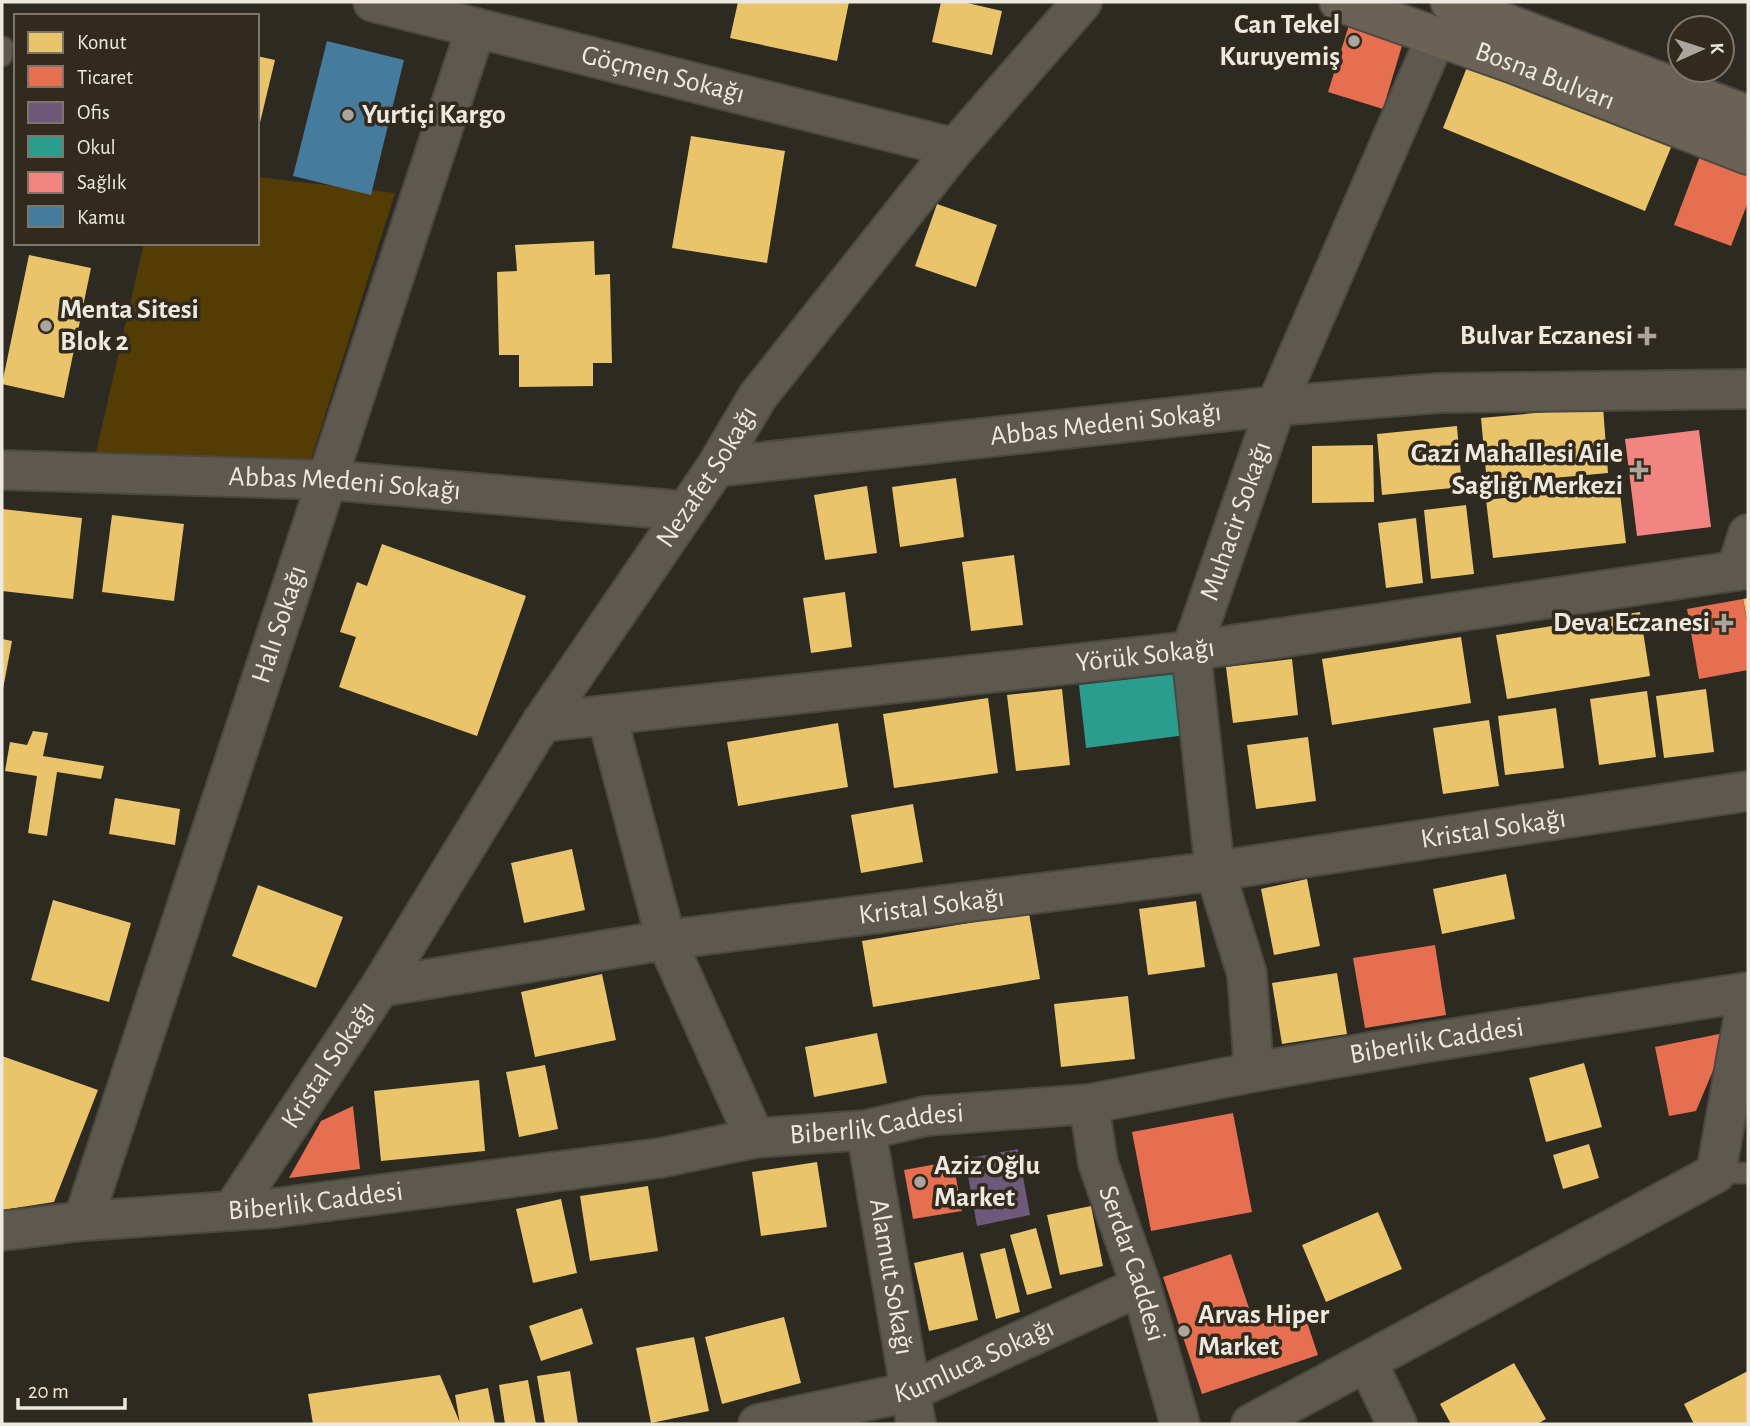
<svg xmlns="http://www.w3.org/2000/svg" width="1750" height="1426" font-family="'Alegreya Sans',sans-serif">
<rect width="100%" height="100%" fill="#2d2a22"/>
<path fill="#533d05" d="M 257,177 L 395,193 L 308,469 L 94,461 L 144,243 L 257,243 Z"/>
<path fill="#e9c46a" d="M 738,2 L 849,2 L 837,61 L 730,38 Z
M 941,2 L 963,2 L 1002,11 L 992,55 L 932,42 Z
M 257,56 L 275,60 L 258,131 L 257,131 Z
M 1469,62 L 1672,145 L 1645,211 L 1443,128 Z
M 691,136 L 785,151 L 767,263 L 672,248 Z
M 937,204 L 997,225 L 976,287 L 915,266 Z
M 594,241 L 595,275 L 610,274 L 612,363 L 593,363 L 593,386 L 519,387 L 519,355 L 499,355 L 497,272 L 517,271 L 515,245 Z
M 29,255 L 91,268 L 64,398 L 2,384 Z
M 1603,407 L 1608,473 L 1487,484 L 1481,418 Z
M 1457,426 L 1462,487 L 1382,495 L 1377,434 Z
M 1373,445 L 1374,502 L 1312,503 L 1312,446 Z
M 956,478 L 964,537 L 900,547 L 892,487 Z
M 1619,485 L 1626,543 L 1493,558 L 1486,500 Z
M 867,486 L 877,553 L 825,560 L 814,495 Z
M 1466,505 L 1474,574 L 1431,579 L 1424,510 Z
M 2,509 L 82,518 L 73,599 L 2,591 Z
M 112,515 L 184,524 L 174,601 L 102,592 Z
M 1416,518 L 1423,583 L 1386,588 L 1378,523 Z
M 382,544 L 526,596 L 477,736 L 339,687 L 356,637 L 340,632 L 357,582 L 367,586 Z
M 1014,555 L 1023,625 L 971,631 L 962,562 Z
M 845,592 L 852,647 L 811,653 L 803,598 Z
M 1748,598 L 1748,619 L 1747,619 L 1743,599 Z
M 1640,612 L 1650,676 L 1507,699 L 1496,635 Z
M 1461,637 L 1471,703 L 1332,725 L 1322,659 Z
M 2,639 L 12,641 L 3,689 L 2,689 Z
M 1292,659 L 1298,715 L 1233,723 L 1226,667 Z
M 1062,689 L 1070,765 L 1016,771 L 1007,695 Z
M 1706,689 L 1714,752 L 1664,758 L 1656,696 Z
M 1647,691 L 1656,757 L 1599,765 L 1590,699 Z
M 988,698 L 998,773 L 894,788 L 883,714 Z
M 1556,708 L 1564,768 L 1505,775 L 1498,716 Z
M 1489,720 L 1499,786 L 1443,794 L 1433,728 Z
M 838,723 L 848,787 L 738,806 L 727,742 Z
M 33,731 L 48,733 L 43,756 L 104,766 L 101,779 L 57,772 L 47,836 L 28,833 L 37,776 L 5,771 L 10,742 L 27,745 Z
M 1308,737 L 1316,801 L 1256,809 L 1247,745 Z
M 115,798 L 180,809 L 175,845 L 109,834 Z
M 913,804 L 923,862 L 861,873 L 851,815 Z
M 572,849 L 585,910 L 524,923 L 511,863 Z
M 1506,874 L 1515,919 L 1442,934 L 1433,889 Z
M 1307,879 L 1320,946 L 1274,955 L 1261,889 Z
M 258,885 L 343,917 L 316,988 L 232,956 Z
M 53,900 L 131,923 L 109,1002 L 31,980 Z
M 1196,901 L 1205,967 L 1148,975 L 1139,909 Z
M 1029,913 L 1040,979 L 873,1007 L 862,941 Z
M 1337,973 L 1347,1034 L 1282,1044 L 1272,983 Z
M 602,974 L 616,1040 L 535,1057 L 521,992 Z
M 1128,996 L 1135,1059 L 1061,1067 L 1054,1004 Z
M 877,1033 L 887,1083 L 814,1097 L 805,1047 Z
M 2,1056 L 98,1090 L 54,1202 L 2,1210 Z
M 1584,1063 L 1602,1127 L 1546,1142 L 1529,1078 Z
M 545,1065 L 558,1129 L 519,1137 L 506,1072 Z
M 479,1080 L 485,1151 L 381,1161 L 374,1091 Z
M 1589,1144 L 1599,1178 L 1563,1189 L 1553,1155 Z
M 817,1162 L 827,1227 L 761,1236 L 752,1172 Z
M 648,1186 L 658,1251 L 590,1261 L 580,1196 Z
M 561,1199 L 577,1273 L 533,1283 L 516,1209 Z
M 1091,1206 L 1103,1266 L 1060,1275 L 1047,1215 Z
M 1378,1212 L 1402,1269 L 1326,1302 L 1302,1245 Z
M 1036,1228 L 1052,1288 L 1027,1295 L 1010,1235 Z
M 1005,1248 L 1020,1312 L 996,1319 L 980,1254 Z
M 963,1252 L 978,1320 L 929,1331 L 914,1263 Z
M 582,1308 L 593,1344 L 541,1361 L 529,1326 Z
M 784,1317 L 801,1383 L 722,1404 L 705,1337 Z
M 694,1337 L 709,1411 L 651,1423 L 636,1348 Z
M 1514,1363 L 1546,1419 L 1537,1424 L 1451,1424 L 1440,1404 Z
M 570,1371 L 578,1424 L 545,1424 L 537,1376 Z
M 1748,1371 L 1748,1424 L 1694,1424 L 1684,1404 Z
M 440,1375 L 460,1423 L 313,1424 L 308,1394 Z
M 528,1380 L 536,1424 L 505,1424 L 499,1385 Z
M 488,1388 L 495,1424 L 460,1424 L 455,1395 Z"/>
<path fill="#e76f51" d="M 1350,22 L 1404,39 L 1383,109 L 1328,92 Z
M 1700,156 L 1748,174 L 1748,202 L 1731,246 L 1674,225 Z
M 1743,599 L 1748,627 L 1748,670 L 1699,679 L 1687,609 Z
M 1435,945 L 1446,1015 L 1365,1028 L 1353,958 Z
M 1724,1033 L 1725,1042 L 1696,1111 L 1669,1116 L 1655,1047 Z
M 353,1106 L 360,1169 L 289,1178 L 321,1121 Z
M 1233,1113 L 1252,1212 L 1151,1231 L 1132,1132 Z
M 953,1161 L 962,1211 L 913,1219 L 904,1170 Z
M 1231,1254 L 1255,1326 L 1303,1310 L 1318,1355 L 1202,1394 L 1163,1277 Z"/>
<path fill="#6d597a" d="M 1018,1149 L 1030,1215 L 977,1226 L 965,1159 Z"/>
<path fill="#2a9d8f" d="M 1177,674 L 1186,735 L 1086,748 L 1079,685 Z"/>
<path fill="#f28482" d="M 1699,430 L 1711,527 L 1637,536 L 1625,439 Z"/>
<path fill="#457b9d" d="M 327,41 L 404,60 L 371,195 L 293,176 Z"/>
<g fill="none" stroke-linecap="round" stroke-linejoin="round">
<g stroke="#4b4841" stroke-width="23">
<path id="lane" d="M 2,56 L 3,47
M 1716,1173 L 1748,1173"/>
</g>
<g stroke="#4b4841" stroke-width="42">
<g id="street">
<path id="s1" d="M 373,2 L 955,148"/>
<path id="s2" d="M 716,467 L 1276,406 L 1439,393 L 1748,389"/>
<path id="s3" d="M 2,470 L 329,480 L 686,511"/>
<path d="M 1736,571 L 1748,534"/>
<path d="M 607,716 L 666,940 L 755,1138"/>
<path id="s4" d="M 542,722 L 1191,651 L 1748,569"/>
<path id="s5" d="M 380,987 L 542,722 L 716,467 L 758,396 L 955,148 L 1082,2"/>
<path id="s6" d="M 1254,1072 L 1247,974 L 1215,871 L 1191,651 L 1276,406 L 1436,37"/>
<path id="s7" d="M 1089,1104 L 1098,1163 L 1141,1286 L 1180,1424"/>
<path id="s8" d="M 866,1130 L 916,1424"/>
<path id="s9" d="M 232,1211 L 380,987 L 666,940 L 1215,871 L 1748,791"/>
<path id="s10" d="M 83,1221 L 476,28"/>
<path id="s11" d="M 2,1231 L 83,1221 L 275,1208 L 660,1158 L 755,1138 L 866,1130 L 926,1116 L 1089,1104 L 1254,1072 L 1423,1043 L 1748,992"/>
<path d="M 1367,1362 L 1397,1424"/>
<path id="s12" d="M 758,1424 L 909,1392 L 1141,1286"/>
<path d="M 1251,1424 L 1716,1173 L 1748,992"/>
</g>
</g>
<g stroke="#4b4841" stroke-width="42">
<g id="secondary">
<path id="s13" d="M 1339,2 L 1514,64 L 1748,155"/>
<path d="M 1450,2 L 1748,115"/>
</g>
</g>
<use href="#lane" stroke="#5e594e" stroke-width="19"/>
<use href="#street" stroke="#5e594e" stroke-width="38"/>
<use href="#secondary" stroke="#696255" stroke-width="38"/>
</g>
<g fill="#aaa69e" stroke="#322b1d" stroke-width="2.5">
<circle cx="1354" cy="41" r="7"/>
<circle cx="348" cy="115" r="7"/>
<circle cx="46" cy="326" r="7"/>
<path d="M1643.5 325.5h7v7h7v7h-7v7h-7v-7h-7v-7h7z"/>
<path d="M1635.5 459.5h7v7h7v7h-7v7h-7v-7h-7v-7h7z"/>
<path d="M1720.5 612.5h7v7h7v7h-7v7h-7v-7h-7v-7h7z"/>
<circle cx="920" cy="1182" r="7"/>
<circle cx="1184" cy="1331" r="7"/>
</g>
<g text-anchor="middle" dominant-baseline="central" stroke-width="7" stroke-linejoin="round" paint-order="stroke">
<g font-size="28" font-weight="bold" fill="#ede8e0" stroke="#322b1d" text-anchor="end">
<text x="1340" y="25">Can Tekel<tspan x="1340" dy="32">Kuruyemiş</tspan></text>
<text x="362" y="115" text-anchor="start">Yurtiçi Kargo</text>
<text x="60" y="310" text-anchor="start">Menta Sitesi<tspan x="60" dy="32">Blok 2</tspan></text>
<text x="1633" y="336">Bulvar Eczanesi</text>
<text x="1623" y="454">Gazi Mahallesi Aile<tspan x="1623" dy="32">Sağlığı Merkezi</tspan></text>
<text x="1710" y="623">Deva Eczanesi</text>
<text x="934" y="1166" text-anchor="start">Aziz Oğlu<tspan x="934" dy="32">Market</tspan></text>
<text x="1198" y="1315" text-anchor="start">Arvas Hiper<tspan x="1198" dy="32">Market</tspan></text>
</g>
<g font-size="28" fill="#ede8e0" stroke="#322b1d">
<text stroke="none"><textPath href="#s1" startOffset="299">Göçmen Sokağı</textPath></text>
<text stroke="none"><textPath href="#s13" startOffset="219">Bosna Bulvarı</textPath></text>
<text stroke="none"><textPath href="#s2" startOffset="392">Abbas Medeni Sokağı</textPath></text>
<text stroke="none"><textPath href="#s5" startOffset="606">Nezafet Sokağı</textPath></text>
<text stroke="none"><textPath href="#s3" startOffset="343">Abbas Medeni Sokağı</textPath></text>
<text stroke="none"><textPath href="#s6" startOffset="565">Muhacir Sokağı</textPath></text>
<text stroke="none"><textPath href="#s10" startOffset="628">Halı Sokağı</textPath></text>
<text stroke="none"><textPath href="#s4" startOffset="607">Yörük Sokağı</textPath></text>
<text stroke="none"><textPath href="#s9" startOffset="1393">Kristal Sokağı</textPath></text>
<text stroke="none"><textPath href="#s9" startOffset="826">Kristal Sokağı</textPath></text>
<text stroke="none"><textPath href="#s11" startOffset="1449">Biberlik Caddesi</textPath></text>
<text stroke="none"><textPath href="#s9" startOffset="175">Kristal Sokağı</textPath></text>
<text stroke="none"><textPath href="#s11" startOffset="882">Biberlik Caddesi</textPath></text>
<text stroke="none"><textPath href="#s11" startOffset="315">Biberlik Caddesi</textPath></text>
<text stroke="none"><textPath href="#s7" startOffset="166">Serdar Caddesi</textPath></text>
<text stroke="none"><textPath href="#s8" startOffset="149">Alamut Sokağı</textPath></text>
<text stroke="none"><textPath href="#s12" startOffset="226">Kumluca Sokağı</textPath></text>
</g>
</g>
<rect width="1750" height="1426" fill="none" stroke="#ede8e0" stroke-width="7"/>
<rect x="14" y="14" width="245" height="231" fill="#322b1d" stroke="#7d776b" stroke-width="2"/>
<rect x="28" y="32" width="35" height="21" fill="#e9c46a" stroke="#7d776b" stroke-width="2"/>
<text x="77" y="49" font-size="21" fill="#ede8e0">Konut</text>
<rect x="28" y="66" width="35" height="21" fill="#e76f51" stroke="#7d776b" stroke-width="2"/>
<text x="77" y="84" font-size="21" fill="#ede8e0">Ticaret</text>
<rect x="28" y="102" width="35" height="21" fill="#6d597a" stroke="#7d776b" stroke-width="2"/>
<text x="77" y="119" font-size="21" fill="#ede8e0">Ofis</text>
<rect x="28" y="136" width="35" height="21" fill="#2a9d8f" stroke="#7d776b" stroke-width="2"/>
<text x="77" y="154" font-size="21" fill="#ede8e0">Okul</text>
<rect x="28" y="172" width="35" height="21" fill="#f28482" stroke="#7d776b" stroke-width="2"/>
<text x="77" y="189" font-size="21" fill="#ede8e0">Sağlık</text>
<rect x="28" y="206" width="35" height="21" fill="#457b9d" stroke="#7d776b" stroke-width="2"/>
<text x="77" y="224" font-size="21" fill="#ede8e0">Kamu</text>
<g transform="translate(1701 49) rotate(87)"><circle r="33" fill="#322b1d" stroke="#7d776b" stroke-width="2"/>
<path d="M0-5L12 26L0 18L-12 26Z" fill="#aaa69e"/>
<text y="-10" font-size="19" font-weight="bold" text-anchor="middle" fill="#ede8e0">K</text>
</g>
<path d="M18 1398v10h107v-10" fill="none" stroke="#ede8e0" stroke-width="3.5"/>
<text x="28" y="1398" font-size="21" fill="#ede8e0" stroke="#322b1d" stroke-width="5" paint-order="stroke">20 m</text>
</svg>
